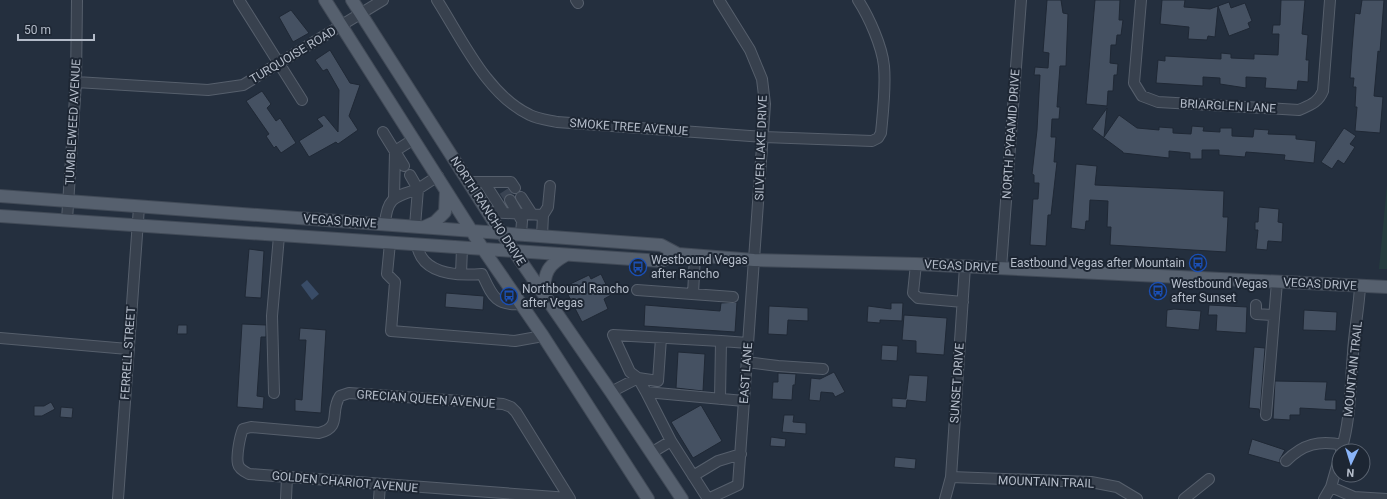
<svg xmlns="http://www.w3.org/2000/svg" width="1387" height="499" font-family="Roboto,sans-serif">
<rect width="100%" height="100%" fill="#242f3e"/>
<path fill="#263c3f" d="M 1387,185 L 1387,269 L 1379,269 Z"/>
<path fill="#394c67" d="M 307,280 L 319,294 L 312,300 L 301,285 Z"/>
<path fill="#455162" stroke="#1f2835" d="M 1047,0 L 1061,0 L 1063,13 L 1068,14 L 1066,66 L 1060,66 L 1057,107 L 1060,107 L 1059,119 L 1052,119 L 1051,137 L 1056,137 L 1054,162 L 1057,162 L 1051,215 L 1048,215 L 1046,246 L 1030,245 L 1033,199 L 1038,199 L 1039,183 L 1034,183 L 1034,175 L 1032,174 L 1037,130 L 1040,75 L 1034,75 L 1035,67 L 1048,68 L 1049,53 L 1043,52 Z
M 1095,0 L 1120,0 L 1119,20 L 1123,20 L 1121,35 L 1117,35 L 1116,45 L 1111,45 L 1110,63 L 1118,64 L 1117,75 L 1114,75 L 1113,91 L 1108,91 L 1107,106 L 1086,104 Z
M 1162,0 L 1185,0 L 1184,7 L 1210,9 L 1218,6 L 1215,37 L 1208,36 L 1207,40 L 1188,39 L 1189,27 L 1160,24 Z
M 1281,0 L 1305,0 L 1302,34 L 1308,35 L 1306,60 L 1309,60 L 1308,82 L 1298,81 L 1297,90 L 1265,88 L 1266,78 L 1246,77 L 1246,88 L 1220,84 L 1220,78 L 1203,77 L 1203,86 L 1156,83 L 1158,60 L 1165,61 L 1165,56 L 1221,59 L 1221,53 L 1231,54 L 1231,58 L 1254,59 L 1254,54 L 1278,55 L 1279,34 L 1272,34 L 1273,25 L 1280,25 Z
M 1362,0 L 1384,0 L 1380,52 L 1378,51 L 1374,96 L 1383,97 L 1380,133 L 1355,131 L 1357,107 L 1355,107 L 1356,87 L 1353,87 L 1354,78 L 1350,78 L 1352,49 L 1355,13 L 1360,14 Z
M 1229,2 L 1231,8 L 1245,3 L 1252,21 L 1248,23 L 1250,28 L 1229,36 L 1218,6 Z
M 291,10 L 309,33 L 293,42 L 279,17 Z
M 330,50 L 350,83 L 360,85 L 349,116 L 358,130 L 338,144 L 336,142 L 309,157 L 299,141 L 323,126 L 317,119 L 324,115 L 338,132 L 339,90 L 327,69 L 323,71 L 315,60 Z
M 262,91 L 271,104 L 267,108 L 276,121 L 280,118 L 296,143 L 281,153 L 276,146 L 274,148 L 266,136 L 269,134 L 246,101 Z
M 1107,108 L 1104,137 L 1119,115 L 1137,128 L 1159,130 L 1159,127 L 1173,128 L 1173,133 L 1191,134 L 1192,126 L 1204,127 L 1203,131 L 1220,132 L 1220,128 L 1232,128 L 1232,136 L 1253,137 L 1254,129 L 1269,130 L 1268,134 L 1296,135 L 1296,139 L 1316,141 L 1314,163 L 1284,160 L 1285,155 L 1246,152 L 1245,157 L 1219,155 L 1219,150 L 1202,150 L 1202,159 L 1190,159 L 1190,153 L 1169,151 L 1169,158 L 1123,153 L 1123,152 L 1092,129 Z
M 1344,128 L 1356,136 L 1350,144 L 1355,147 L 1344,164 L 1338,160 L 1332,169 L 1321,162 Z
M 1076,164 L 1097,166 L 1095,185 L 1224,191 L 1223,217 L 1228,217 L 1226,252 L 1110,245 L 1111,227 L 1107,227 L 1108,201 L 1090,200 L 1089,221 L 1086,221 L 1085,230 L 1071,228 Z
M 1259,207 L 1279,209 L 1278,222 L 1283,223 L 1282,242 L 1268,241 L 1267,250 L 1256,249 L 1258,230 L 1255,230 L 1255,222 L 1258,222 Z
M 249,249 L 264,251 L 261,298 L 245,297 Z
M 601,274 L 611,295 L 604,299 L 608,309 L 582,322 L 564,287 L 589,275 L 591,279 Z
M 446,293 L 484,296 L 483,310 L 445,307 Z
M 737,302 L 735,332 L 644,326 L 645,305 L 720,311 L 721,303 Z
M 891,303 L 903,303 L 902,321 L 880,320 L 880,323 L 867,322 L 868,306 L 891,309 Z
M 1209,305 L 1247,307 L 1246,333 L 1216,331 L 1217,315 L 1208,315 Z
M 769,306 L 808,308 L 808,321 L 788,320 L 787,335 L 768,334 Z
M 1174,309 L 1201,311 L 1199,330 L 1166,327 L 1167,310 Z
M 1304,310 L 1337,312 L 1336,331 L 1303,330 Z
M 904,315 L 947,318 L 944,355 L 916,353 L 916,341 L 902,340 Z
M 242,324 L 266,325 L 266,337 L 261,337 L 257,396 L 264,397 L 263,409 L 237,407 Z
M 178,325 L 187,325 L 187,334 L 177,334 Z
M 300,328 L 326,330 L 321,413 L 295,411 L 295,399 L 302,400 L 306,340 L 299,340 Z
M 882,345 L 898,346 L 897,361 L 881,360 Z
M 1254,347 L 1265,348 L 1260,413 L 1259,409 L 1249,408 Z
M 678,352 L 705,354 L 703,391 L 676,388 Z
M 834,372 L 845,392 L 835,397 L 833,393 L 821,392 L 820,401 L 809,400 L 811,378 L 820,379 Z
M 778,373 L 796,374 L 795,385 L 793,385 L 792,400 L 772,399 L 773,382 L 778,382 Z
M 909,375 L 928,376 L 926,402 L 907,400 L 906,408 L 892,407 L 892,398 L 906,399 Z
M 1275,381 L 1327,382 L 1325,400 L 1336,400 L 1336,410 L 1300,408 L 1300,415 L 1290,415 L 1290,420 L 1273,419 Z
M 51,402 L 55,409 L 42,416 L 34,416 L 34,406 L 44,406 Z
M 701,405 L 722,441 L 693,458 L 671,422 Z
M 61,407 L 73,408 L 72,418 L 60,417 Z
M 784,415 L 794,415 L 793,422 L 806,423 L 806,434 L 782,432 Z
M 771,437 L 786,439 L 785,447 L 770,446 Z
M 1252,439 L 1285,450 L 1280,459 L 1280,463 L 1248,454 Z
M 895,457 L 916,459 L 915,469 L 894,467 Z"/>
<g fill="none" stroke-linecap="round" stroke-linejoin="round">
<path stroke="#3a4453" stroke-width="10" stroke-dasharray="10 5" stroke-linecap="butt" d="M 504,191 L 510,200"/>
<g stroke="#565f6c" stroke-width="12">
<path id="minor" d="M 239,0 L 302,100
M 437,0 C 462,39 487,95 530,115 C 538,119 548,120 557,122 L 764,137 L 872,141 L 878,138 L 881,133 C 883,111 886,88 884,66 C 882,46 869,17 858,0
M 576,0 L 578,3
M 1141,0 L 1134,83 L 1142,96 L 1158,102 L 1299,110 C 1310,105 1318,103 1323,91 L 1330,0
M 76,82 L 208,90 L 243,85 L 383,0
M 383,132 L 404,166
M 469,182 L 511,182 L 515,188
M 484,182 L 504,213
M 521,197 L 532,214
M 394,198 L 395,151 L 414,139
M 510,200 L 522,221 L 521,234
M 488,212 L 543,215 L 542,236
M 543,215 L 548,207 L 550,186
M 67,220 L 76,82 L 77,0
M 385,224 C 387,197 395,197 418,189 L 410,175
M 415,226 L 418,189 L 438,176
M 390,243 L 387,274 L 395,282 L 391,331 L 515,341 L 543,336
M 417,245 C 422,275 457,276 482,274 C 492,295 495,306 521,304
M 916,264 L 913,293 L 918,298 L 963,302
M 1001,268 L 1021,0
M 461,274 L 462,248
M 637,290 L 733,297
M 693,294 L 695,256
M 1256,305 L 1256,314 L 1274,315
M 0,338 L 128,349
M 747,362 L 778,366 L 823,369
M 611,392 L 638,378 L 658,381 L 661,338
M 646,392 L 638,378 L 630,372 L 613,335 L 721,341
M 274,393 L 272,316 L 279,236
M 720,399 L 721,341 L 748,343
M 1266,415 L 1277,282
M 671,441 L 708,499 L 738,485 L 765,104 L 762,79 L 750,50 L 719,0
M 1341,451 C 1351,419 1350,386 1353,353 C 1354,331 1359,309 1360,286
M 651,453 L 671,441 L 646,392 L 744,401
M 1286,461 C 1303,444 1319,440 1343,445
M 693,476 L 718,461 L 741,454
M 951,477 L 1091,482 L 1117,487 L 1137,499
M 1331,487 L 1354,497 L 1387,499
M 569,498 L 249,474 C 245,472 239,469 238,464 C 236,456 240,436 243,429 L 251,427 L 319,433 C 343,427 329,412 340,396 L 349,393 L 503,404 L 511,407 L 516,412 L 570,499
M 118,499 L 139,207
M 286,499 L 287,477
M 379,499 L 380,485
M 945,499 L 951,477 L 965,266
M 1184,499 L 1209,479
M 1324,499 L 1331,487 L 1339,459"/>
</g>
<g stroke="#414a57" stroke-width="14">
<path id="major" d="M 325,0 L 483,249 L 543,336 L 648,499
M 352,0 L 494,222 L 611,392 L 682,499
M 0,196 L 661,245 L 678,254 L 754,260 L 916,264 L 1387,287
M 0,216 L 661,261 L 678,254
M 424,227 L 435,222 L 445,212 L 446,191
M 544,293 C 544,272 548,265 566,255"/>
</g>
<use href="#minor" stroke="#38414e" stroke-width="10"/>
<use href="#major" stroke="#56606e" stroke-width="12"/>
</g>
<defs>
<g id="bus-ring" transform="scale(0.9)"><circle r="9.5" fill="#1d2633" stroke="#1a4fb4" stroke-width="1.5"/><path d="M-5-6H5V4H4V6H2V4H-2V6H-4V4H-5ZM-3.5-4V0h7V-4ZM-3.5 1.2v1.5H-2V1.2ZM2 1.2v1.5H3.5V1.2Z" fill="#1a4fb4"/></g>
</defs>
<g fill-rule="evenodd">
<use href="#bus-ring" x="1198" y="263"/>
<use href="#bus-ring" x="638" y="267"/>
<use href="#bus-ring" x="1158" y="291"/>
<use href="#bus-ring" x="509" y="296"/>
</g>
<g text-anchor="middle" dominant-baseline="central" stroke-width="4" stroke-linejoin="round" paint-order="stroke">
<g font-size="12" fill="#b4bcc9" stroke="#1d2633">
<text transform="translate(293 55) rotate(-31)">TURQUOISE ROAD</text>
<text transform="translate(1228 106) rotate(3)">BRIARGLEN LANE</text>
<text transform="translate(73 122) rotate(-87)">TUMBLEWEED AVENUE</text>
<text transform="translate(629 127) rotate(4)">SMOKE TREE AVENUE</text>
<text transform="translate(1011 134) rotate(-86)">NORTH PYRAMID DRIVE</text>
<text transform="translate(761 148) rotate(-88)">SILVER LAKE DRIVE</text>
<text transform="translate(488 211) rotate(57)">NORTH RANCHO DRIVE</text>
<text transform="translate(340 221) rotate(4)">VEGAS DRIVE</text>
<text transform="translate(961 266) rotate(3)">VEGAS DRIVE</text>
<text transform="translate(1320 284) rotate(3)">VEGAS DRIVE</text>
<text transform="translate(128 353) rotate(-86)">FERRELL STREET</text>
<text transform="translate(1353 369) rotate(-84)">MOUNTAIN TRAIL</text>
<text transform="translate(746 373) rotate(-86)">EAST LANE</text>
<text transform="translate(957 383) rotate(-86)">SUNSET DRIVE</text>
<text transform="translate(426 399) rotate(4)">GRECIAN QUEEN AVENUE</text>
<text transform="translate(345 482) rotate(5)">GOLDEN CHARIOT AVENUE</text>
<text transform="translate(1046 482) rotate(2)">MOUNTAIN TRAIL</text>
</g>
<g font-size="12" fill="#b4bcc9" stroke="#1d2633" text-anchor="start">
<text x="651" y="260">Westbound Vegas<tspan x="651" dy="14">after Rancho</tspan></text>
<text x="1185" y="263" text-anchor="end">Eastbound Vegas after Mountain</text>
<text x="1171" y="284">Westbound Vegas<tspan x="1171" dy="14">after Sunset</tspan></text>
<text x="522" y="289">Northbound Rancho<tspan x="522" dy="14">after Vegas</tspan></text>
</g>
</g>
<g transform="translate(1351 463) rotate(184)"><circle r="19" fill="#1d2633" stroke="#59626f"/>
<path d="M0-3L7 15L0 10L-7 15Z" fill="#8ab4f8"/>
<text y="-6" font-size="11" font-weight="bold" text-anchor="middle" fill="#b4bcc9">N</text>
</g>
<path d="M18 34v6h76v-6" fill="none" stroke="#b4bcc9" stroke-width="2"/>
<text x="24" y="34" font-size="12" fill="#b4bcc9" stroke="#1d2633" stroke-width="3" paint-order="stroke">50 m</text>
</svg>
